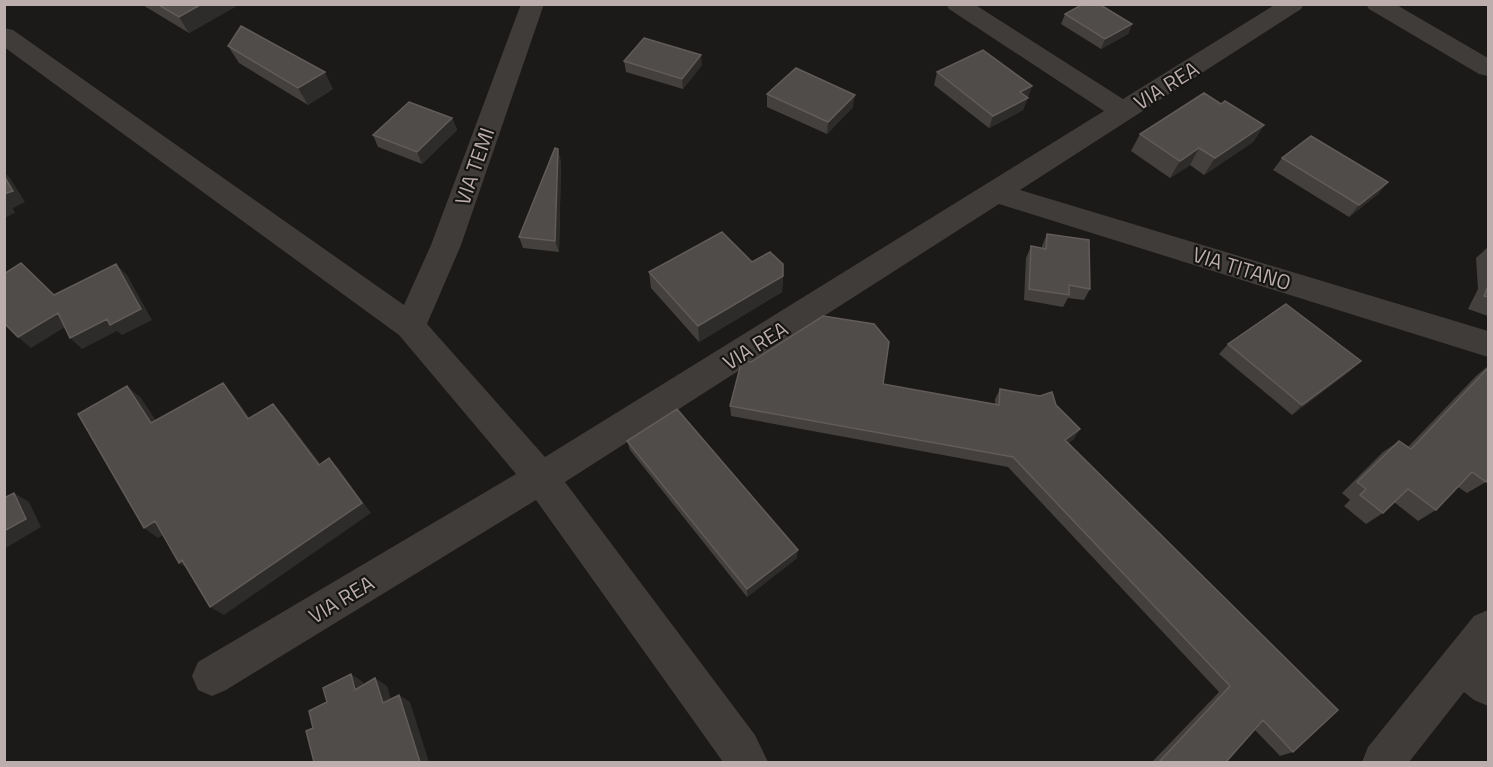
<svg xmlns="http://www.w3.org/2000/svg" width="1493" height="767" font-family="'Titillium Web',sans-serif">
<rect width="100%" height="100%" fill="#1b1a19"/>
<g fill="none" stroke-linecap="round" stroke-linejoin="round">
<path fill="#403c3a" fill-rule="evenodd" d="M 521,4 L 544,4 L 461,245 L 427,324 L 545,457 L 1104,111 L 949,9 L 946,4 L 974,4 L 1123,99 L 1276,4 L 1304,4 L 1301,9 L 1020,190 L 1488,331 L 1488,357 L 999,204 L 565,482 L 755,735 L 768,762 L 723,762 L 536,500 L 226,690 L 212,696 L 198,690 L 192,676 L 198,662 L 516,474 L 399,335 L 4,47 L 4,28 L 13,30 L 404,305 L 431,245 Z
M 1366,4 L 1395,4 L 1488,58 L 1488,76 L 1479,74 L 1369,9 Z
M 1488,610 L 1488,706 L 1474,700 L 1464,692 L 1409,762 L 1362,762 L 1368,747 L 1474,616 Z"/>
</g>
<path fill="#43403e" d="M 141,4 L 240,4 L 189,33 Z
M 1065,14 L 1132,24 L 1128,34 L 1101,49 L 1061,24 Z
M 228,46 L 333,89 L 308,105 L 239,63 Z
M 624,61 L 702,65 L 683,89 L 626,72 Z
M 937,72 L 1032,86 L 1023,110 L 989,128 L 934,85 Z
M 767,94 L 853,107 L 827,134 L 767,107 Z
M 1221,104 L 1264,125 L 1253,142 L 1204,175 L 1190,165 L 1170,178 L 1131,151 L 1140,134 Z
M 452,118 L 457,130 L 422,164 L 378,147 L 373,135 Z
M 1282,158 L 1388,182 L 1378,194 L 1349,217 L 1273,170 Z
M 561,161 L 559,252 L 523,248 L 519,237 Z
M 1047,234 L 1090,289 L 1084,300 L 1068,298 L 1063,307 L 1024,300 L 1026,258 L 1031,246 L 1042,248 L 1042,246 Z
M 1488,247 L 1488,316 L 1468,309 L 1478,289 L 1476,258 Z
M 752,262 L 783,276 L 782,292 L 699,342 L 651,288 L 649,272 Z
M 1228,344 L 1350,371 L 1292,415 L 1219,354 Z
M 751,362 L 995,404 L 995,399 L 1000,389 L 1056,405 L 1074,439 L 1068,443 L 1293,752 L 1280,756 L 1255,730 L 1226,762 L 1152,762 L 1219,692 L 1008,467 L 731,416 L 730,406 Z
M 1488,366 L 1488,479 L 1486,482 L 1467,493 L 1458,487 L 1436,510 L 1418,521 L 1394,502 L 1383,513 L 1366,524 L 1344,506 L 1350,500 L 1342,493 L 1383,452 L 1399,441 L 1408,447 L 1476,376 Z
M 627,441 L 797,558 L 747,597 L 630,450 Z"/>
<path fill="#2e2c2a" d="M 202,4 L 240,4 L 189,33 L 179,17 Z
M 1132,24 L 1128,34 L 1101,49 L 1105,39 Z
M 701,55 L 702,65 L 683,89 L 682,79 Z
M 325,72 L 333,89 L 308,105 L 298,88 Z
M 1032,86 L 1023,110 L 989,128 L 993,116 L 1020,92 Z
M 855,95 L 853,107 L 827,134 L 828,122 Z
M 452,118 L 457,130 L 422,164 L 417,152 Z
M 1264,125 L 1253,142 L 1204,175 L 1215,158 Z
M 1199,148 L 1190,165 L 1170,178 L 1180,161 Z
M 558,149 L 561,161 L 559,252 L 555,241 Z
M 4,172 L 10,178 L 25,202 L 13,208 L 15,213 L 4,218 Z
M 1388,182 L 1378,194 L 1349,217 L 1359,205 Z
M 116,264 L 127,275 L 152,320 L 122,335 L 117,331 L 82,349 L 70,338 Z
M 783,276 L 782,292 L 699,342 L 698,326 Z
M 58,313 L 70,324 L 31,348 L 18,337 Z
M 1361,361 L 1350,371 L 1292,415 L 1302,405 Z
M 223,383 L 234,396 L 259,431 L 248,419 Z
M 127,386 L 141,398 L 165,434 L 151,423 Z
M 273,404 L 284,416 L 330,476 L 319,465 Z
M 1080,429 L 1074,439 L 1059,450 L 1065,440 Z
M 329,458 L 339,469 L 371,513 L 224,615 L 210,607 Z
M 14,493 L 29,502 L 41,527 L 4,549 L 4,531 Z
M 155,521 L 170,531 L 158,538 L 144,528 Z
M 798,550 L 797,558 L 747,597 L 747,589 Z
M 182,560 L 193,572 L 179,563 Z
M 351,674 L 363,682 L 367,698 L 355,690 Z
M 375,678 L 387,686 L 394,710 L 383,703 Z
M 399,695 L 410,702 L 429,762 L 420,762 Z"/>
<path fill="#504c4a" stroke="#615b59" stroke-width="1.5" d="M 157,4 L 202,4 L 179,17 Z
M 1083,4 L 1099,4 L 1132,24 L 1105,39 L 1065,14 Z
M 241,26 L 325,72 L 298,88 L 228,46 Z
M 644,38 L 701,55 L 682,79 L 624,61 Z
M 983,50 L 1032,86 L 1020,92 L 1028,98 L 993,116 L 937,72 Z
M 796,68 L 855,95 L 828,122 L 767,94 Z
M 1204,93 L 1221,104 L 1225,101 L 1264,125 L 1215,158 L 1199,148 L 1180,161 L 1140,134 Z
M 409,102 L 452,118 L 417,152 L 373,135 Z
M 1311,136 L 1388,182 L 1359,205 L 1282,158 Z
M 555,148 L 558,149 L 555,241 L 519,237 Z
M 4,176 L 13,191 L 4,194 Z
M 722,232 L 752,262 L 770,252 L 783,264 L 783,276 L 698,326 L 649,272 Z
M 1047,234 L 1089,240 L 1090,289 L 1069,285 L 1069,295 L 1029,289 L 1031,246 L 1046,249 Z
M 21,263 L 54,295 L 116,264 L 141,309 L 110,325 L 107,319 L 70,338 L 58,313 L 18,337 L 4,323 L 4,274 Z
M 1488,286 L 1488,297 L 1484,296 Z
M 1286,304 L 1361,361 L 1302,405 L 1228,344 Z
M 823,316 L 874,324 L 889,342 L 883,384 L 999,405 L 1000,389 L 1040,396 L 1052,392 L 1056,405 L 1080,429 L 1065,440 L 1338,710 L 1293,752 L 1263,720 L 1226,762 L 1159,762 L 1230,686 L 1013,457 L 730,406 L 742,360 L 751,362 Z
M 1488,368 L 1488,479 L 1486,482 L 1472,472 L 1436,510 L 1408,489 L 1383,513 L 1360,495 L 1366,489 L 1357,482 L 1399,441 L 1411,449 Z
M 223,383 L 248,419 L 273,404 L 319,465 L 329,458 L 362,503 L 210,607 L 182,560 L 179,563 L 155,521 L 144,528 L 78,414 L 127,386 L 151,423 Z
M 677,409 L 798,550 L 747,589 L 627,441 Z
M 14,493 L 26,519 L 4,531 L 4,498 Z
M 351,674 L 355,690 L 375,678 L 383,703 L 399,695 L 420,762 L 314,762 L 306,731 L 313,728 L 309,711 L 327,702 L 323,688 Z"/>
<g text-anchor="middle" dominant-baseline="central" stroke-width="4.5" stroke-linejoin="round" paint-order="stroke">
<g font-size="21" fill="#bbaeac" stroke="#161514">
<text transform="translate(1166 85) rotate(-32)">VIA REA</text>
<text transform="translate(474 166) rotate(-71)">VIA TEMI</text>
<text transform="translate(1242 268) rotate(17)">VIA TITANO</text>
<text transform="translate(755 345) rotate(-32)">VIA REA</text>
<text transform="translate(341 599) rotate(-31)">VIA REA</text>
</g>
</g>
<rect width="1493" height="767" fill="none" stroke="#bbaeac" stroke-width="12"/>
</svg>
